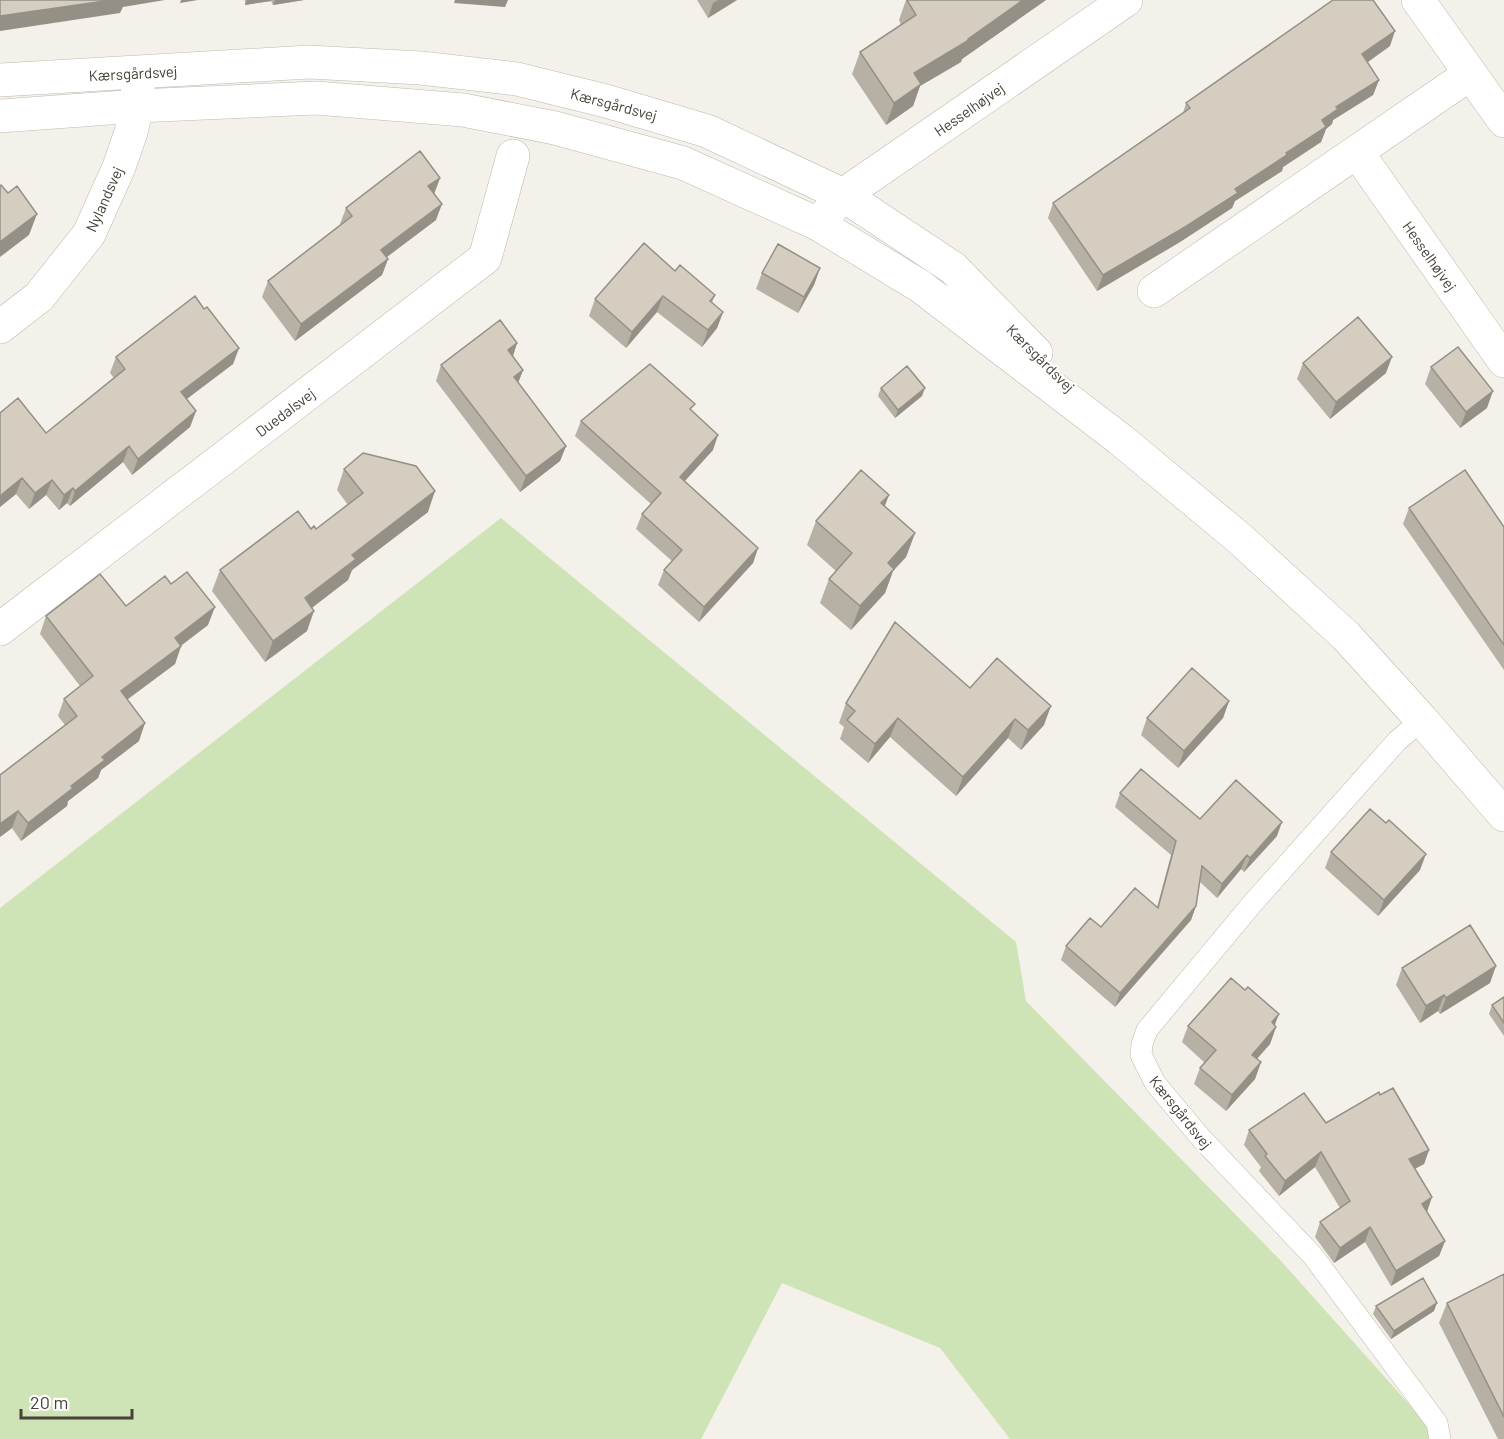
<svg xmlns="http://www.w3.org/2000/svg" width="1504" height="1439" font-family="Barlow,sans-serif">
<rect width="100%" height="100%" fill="#f3f1ea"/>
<path fill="#cee4b6" d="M 501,518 L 1016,942 L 1026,1001 L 1282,1262 L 1440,1439 L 1010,1439 L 940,1348 L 782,1283 L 701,1439 L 0,1439 L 0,908 Z"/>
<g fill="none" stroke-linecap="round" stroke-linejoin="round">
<g stroke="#beb9ad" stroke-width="22">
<path id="service" d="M 1422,720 L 1397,741 L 1252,904 L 1147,1030 L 1142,1044 L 1141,1055 L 1155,1083 L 1201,1138 L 1313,1256 L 1437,1423 L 1440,1439"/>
</g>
<g stroke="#beb9ad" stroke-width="34">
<path id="minor" d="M 1418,0 L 1504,121
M 1357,152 L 1504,361
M 818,224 L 843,195 L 1126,0
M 1154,291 L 1470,74
M 0,629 L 485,258 L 513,156"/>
</g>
<g stroke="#beb9ad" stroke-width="34">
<path id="tertiary" d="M 0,80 L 309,62 L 421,68 L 517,79 L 606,101 L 707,131 L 843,195 L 953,268 L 1036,353
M 0,116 L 137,106 L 316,98 L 463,110 L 555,128 L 683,163 L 818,224 L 920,286 L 1121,440 L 1239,538 L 1346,636 L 1422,720 L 1504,815
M 0,327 L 39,297 L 89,234 L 119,167 L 131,132 L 137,106 L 138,84"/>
</g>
<use href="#service" stroke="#fff" stroke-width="21"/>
<use href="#minor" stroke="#fff" stroke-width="33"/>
<use href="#tertiary" stroke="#fff" stroke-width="33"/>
</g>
<path fill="#b6b0a5" d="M 245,0 L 304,0 L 273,5 L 271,1 L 245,5 Z
M 697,0 L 737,0 L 708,18 Z
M 906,0 L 1046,0 L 962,59 L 961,62 L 920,86 L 913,106 L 886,125 L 852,74 L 860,52 L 901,25 L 899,20 Z
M 1390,46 L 1367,62 L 1379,80 L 1373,95 L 1333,120 L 1332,124 L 1326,129 L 1321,142 L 1283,167 L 1282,171 L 1235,201 L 1232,208 L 1180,242 L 1097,291 L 1048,218 L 1053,203 L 1183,113 L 1186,103 Z
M 440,178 L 434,194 L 436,220 L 386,257 L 388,259 L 382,275 L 295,341 L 262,297 L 268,281 L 340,225 L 340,224 L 346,208 Z
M 820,268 L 814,285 L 798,313 L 756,289 L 762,273 Z
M 675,271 L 715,295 L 712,303 L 723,312 L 717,328 L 702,347 L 657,312 L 626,348 L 589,316 L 595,299 Z
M 204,309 L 239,348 L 233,364 L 186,399 L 196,411 L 190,427 L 132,475 L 123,462 L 70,506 L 67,503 L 59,510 L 46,495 L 29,509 L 16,494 L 0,507 L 0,413 L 46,433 L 114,378 L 110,373 L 116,357 Z
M 517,343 L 513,356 L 523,370 L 518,383 L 566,446 L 560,461 L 520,492 L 436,381 L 441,365 Z
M 1303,363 L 1386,373 L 1330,419 L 1297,379 Z
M 1431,367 L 1487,408 L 1460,428 L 1425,384 Z
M 881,388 L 922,396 L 895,418 L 878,396 Z
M 692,411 L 713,450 L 684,481 L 758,548 L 753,563 L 699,622 L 658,585 L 664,570 L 672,561 L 636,529 L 642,514 L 651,504 L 575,436 L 581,421 Z
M 344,469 L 428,512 L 352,570 L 348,580 L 312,608 L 307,631 L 265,662 L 212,591 L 220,570 L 311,529 L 316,529 L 348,505 L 337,490 Z
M 885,507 L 915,533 L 906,557 L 893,571 L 885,593 L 851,630 L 820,603 L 829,579 L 836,571 L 807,545 L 816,521 Z
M 1409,508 L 1504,527 L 1504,670 L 1403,524 Z
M 171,584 L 208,625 L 181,646 L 175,664 L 127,700 L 139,741 L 101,770 L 98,778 L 68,801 L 67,806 L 21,841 L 12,828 L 0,837 L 65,725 L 58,716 L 64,699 L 80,686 L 40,634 L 46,616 L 126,606 Z
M 970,688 L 1044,725 L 1021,750 L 1008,738 L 956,796 L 890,737 L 868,763 L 840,739 L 844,727 L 839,723 L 846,703 Z
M 1229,701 L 1223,718 L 1178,768 L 1141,735 L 1147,718 Z
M 1120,793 L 1200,819 L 1277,836 L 1244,872 L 1241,869 L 1217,898 L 1200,882 L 1196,906 L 1191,920 L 1115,1007 L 1061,960 L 1066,946 L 1101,927 L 1157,907 L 1171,855 L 1115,807 Z
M 1386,823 L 1420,870 L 1378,916 L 1325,868 L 1331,852 Z
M 1402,968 L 1490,983 L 1440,1014 L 1438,1011 L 1420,1023 L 1396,985 Z
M 1504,997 L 1504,1036 L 1489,1014 L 1492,1005 Z
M 1188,1026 L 1275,1026 L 1276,1027 L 1270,1044 L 1257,1059 L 1261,1062 L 1255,1079 L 1226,1111 L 1194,1084 L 1200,1068 L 1205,1063 L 1182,1042 Z
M 1380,1095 L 1429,1150 L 1424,1164 L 1415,1169 L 1427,1212 L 1445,1241 L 1439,1256 L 1391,1286 L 1365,1242 L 1334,1263 L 1315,1237 L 1320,1222 L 1340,1208 L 1315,1167 L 1279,1196 L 1259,1171 L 1261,1167 L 1244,1145 L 1249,1130 L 1326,1123 Z
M 1504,1274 L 1504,1439 L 1498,1439 L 1439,1323 L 1447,1303 Z
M 1376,1306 L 1434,1311 L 1391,1339 L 1373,1314 Z"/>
<path fill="#949086" d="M 112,0 L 165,0 L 123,7 L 120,13 L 0,31 L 0,16 Z
M 181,0 L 198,0 L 180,3 Z
M 247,0 L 271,0 L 271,1 L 245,5 Z
M 275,0 L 304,0 L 273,5 Z
M 455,0 L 508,0 L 505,7 L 454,3 Z
M 718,0 L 737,0 L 708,18 L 713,3 Z
M 1023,0 L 1046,0 L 962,59 L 961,62 L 920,86 L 913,106 L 886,125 L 894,103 L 914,73 L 968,39 Z
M 1395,31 L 1390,46 L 1357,70 L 1362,54 Z
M 1379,80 L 1373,95 L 1333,120 L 1332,124 L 1326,129 L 1321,142 L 1283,167 L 1282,171 L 1235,201 L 1232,208 L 1180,242 L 1097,291 L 1103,275 L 1235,189 L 1322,120 L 1336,107 Z
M 440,178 L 434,194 L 428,186 Z
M 442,204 L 436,220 L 375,266 L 381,250 Z
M 37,214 L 29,235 L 0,257 L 0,242 Z
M 388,259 L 382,275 L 295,341 L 301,324 Z
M 820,268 L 814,285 L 798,313 L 804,297 Z
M 663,296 L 657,312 L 626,348 L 632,332 Z
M 723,312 L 717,328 L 702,347 L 708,330 Z
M 517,343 L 512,359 L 508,350 Z
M 239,348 L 233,364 L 175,408 L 181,392 Z
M 1392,357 L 1386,373 L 1330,419 L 1336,402 Z
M 523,370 L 517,386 L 514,377 Z
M 925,388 L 922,396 L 895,418 L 898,410 Z
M 1493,391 L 1487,408 L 1460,428 L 1466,412 Z
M 196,411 L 190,427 L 132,475 L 138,459 Z
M 718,435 L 713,450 L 675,492 L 680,477 Z
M 129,446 L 123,462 L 70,506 L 75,491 Z
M 566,446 L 560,461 L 520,492 L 526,476 Z
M 22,478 L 16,494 L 0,507 L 0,496 Z
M 52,480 L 46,495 L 29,509 L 35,493 Z
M 73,488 L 67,503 L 59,510 L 64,495 Z
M 435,491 L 428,512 L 352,570 L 348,580 L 297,619 L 305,598 L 352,555 Z
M 889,495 L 880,519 L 881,503 Z
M 915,533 L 906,557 L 893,571 L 885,593 L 851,630 L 860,606 L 888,563 Z
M 758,548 L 753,563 L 699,622 L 704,607 Z
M 215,607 L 208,625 L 180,646 L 181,646 L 175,664 L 114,709 L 121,691 L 175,638 Z
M 314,611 L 307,631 L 265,662 L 273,641 Z
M 1229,701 L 1223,718 L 1178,768 L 1184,751 Z
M 1051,706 L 1044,725 L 1021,750 L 1028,730 Z
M 898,718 L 890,737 L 868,763 L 875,744 Z
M 1015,719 L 1008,738 L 956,796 L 963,777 Z
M 145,723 L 139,741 L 101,770 L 98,778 L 68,801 L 67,806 L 21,841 L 28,823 L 71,786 L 102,757 Z
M 18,811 L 12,828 L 0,837 L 0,824 Z
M 1282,822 L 1277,836 L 1244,872 L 1250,858 Z
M 1426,854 L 1420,870 L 1378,916 L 1384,900 Z
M 1247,855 L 1241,869 L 1217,898 L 1222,884 Z
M 1196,906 L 1191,920 L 1115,1007 L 1120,993 Z
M 1496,966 L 1490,983 L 1440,1014 L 1446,998 Z
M 1444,995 L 1438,1011 L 1420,1023 L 1426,1006 Z
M 1279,1014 L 1273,1030 L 1272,1022 Z
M 1276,1027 L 1270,1044 L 1246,1071 L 1252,1055 Z
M 1261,1062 L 1255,1079 L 1226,1111 L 1232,1095 Z
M 1429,1150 L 1424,1164 L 1404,1174 L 1409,1159 Z
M 1321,1152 L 1315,1167 L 1279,1196 L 1285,1181 Z
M 1432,1197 L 1427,1212 L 1422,1204 Z
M 1370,1227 L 1365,1242 L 1334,1263 L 1340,1248 Z
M 1445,1241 L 1439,1256 L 1391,1286 L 1396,1271 Z
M 1437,1303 L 1434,1311 L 1391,1339 L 1394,1331 Z"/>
<path fill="#d4cdc0" stroke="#949086" stroke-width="1.5" d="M 0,0 L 112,0 L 0,16 Z
M 907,0 L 1023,0 L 968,39 L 969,40 L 914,73 L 921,84 L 894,103 L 860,52 L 916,15 Z
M 1333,0 L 1373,0 L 1395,31 L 1362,54 L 1379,80 L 1336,107 L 1338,109 L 1322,120 L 1326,127 L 1286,153 L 1287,155 L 1235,189 L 1238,193 L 1185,227 L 1103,275 L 1053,203 L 1190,108 L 1186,103 Z
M 420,151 L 440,178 L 428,186 L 442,204 L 381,250 L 388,259 L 301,324 L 268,281 L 352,216 L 346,208 Z
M 1,185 L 8,193 L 17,186 L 37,214 L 0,242 L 0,186 Z
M 644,243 L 675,271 L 680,265 L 715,295 L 710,301 L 723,312 L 708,330 L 663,296 L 632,332 L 595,299 Z
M 778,244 L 820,268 L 804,297 L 762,273 Z
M 195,296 L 204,309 L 207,307 L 239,348 L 181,392 L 196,411 L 138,459 L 129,446 L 75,491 L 73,488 L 64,495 L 52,480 L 35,493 L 22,478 L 0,496 L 0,413 L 18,398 L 46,433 L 125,369 L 116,357 Z
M 1358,317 L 1392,357 L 1336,402 L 1303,363 Z
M 500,320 L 517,343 L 508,350 L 523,370 L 514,377 L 566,446 L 526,476 L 441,365 Z
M 1458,347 L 1493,391 L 1466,412 L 1431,367 Z
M 650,364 L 695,404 L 690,409 L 718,435 L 680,477 L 758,548 L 704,607 L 664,570 L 682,550 L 642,514 L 661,493 L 581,421 Z
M 907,366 L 925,388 L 898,410 L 881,388 Z
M 363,453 L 416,466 L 435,491 L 352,555 L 356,559 L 305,598 L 314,611 L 273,641 L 220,570 L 298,511 L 311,529 L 314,526 L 316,529 L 363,493 L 344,469 Z
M 861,470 L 889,495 L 881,503 L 915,533 L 888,563 L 894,569 L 860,606 L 829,579 L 852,553 L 816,521 Z
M 1465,470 L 1504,527 L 1504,645 L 1409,508 Z
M 187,572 L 215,607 L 175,638 L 181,646 L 121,691 L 145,723 L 102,757 L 105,760 L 71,786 L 73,788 L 28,823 L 18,811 L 0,824 L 0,775 L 77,716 L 64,699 L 93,676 L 46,616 L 100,574 L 126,606 L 165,576 L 171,584 Z
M 895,622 L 970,688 L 997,658 L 1051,706 L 1028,730 L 1015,719 L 963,777 L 898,718 L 875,744 L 847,720 L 855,711 L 846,703 Z
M 1192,668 L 1229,701 L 1184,751 L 1147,718 Z
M 1141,769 L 1200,819 L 1236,780 L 1282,822 L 1250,858 L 1247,855 L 1222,884 L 1202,866 L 1196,906 L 1120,993 L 1066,946 L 1090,918 L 1101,927 L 1135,888 L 1158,908 L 1176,841 L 1120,793 Z
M 1370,809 L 1386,823 L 1389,820 L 1426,854 L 1384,900 L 1331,852 Z
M 1470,925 L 1496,966 L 1446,998 L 1444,995 L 1426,1006 L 1402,968 Z
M 1231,978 L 1245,990 L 1248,987 L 1279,1014 L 1272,1022 L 1276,1027 L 1252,1055 L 1261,1062 L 1232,1095 L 1200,1068 L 1216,1050 L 1188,1026 Z
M 1504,997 L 1504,1023 L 1492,1005 Z
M 1393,1088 L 1429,1150 L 1409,1159 L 1432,1197 L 1422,1204 L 1445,1241 L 1396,1271 L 1370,1227 L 1340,1248 L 1320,1222 L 1350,1201 L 1321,1152 L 1285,1181 L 1265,1156 L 1267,1154 L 1249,1130 L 1304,1093 L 1326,1123 L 1379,1092 L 1380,1095 Z
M 1504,1274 L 1504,1417 L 1447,1303 Z
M 1423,1278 L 1437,1303 L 1394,1331 L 1376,1306 Z"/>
<g text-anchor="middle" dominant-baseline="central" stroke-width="4.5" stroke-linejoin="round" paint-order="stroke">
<g font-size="15" fill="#474238" stroke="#fff">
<text transform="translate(133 73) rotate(-3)">Kærsgårdsvej</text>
<text transform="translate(614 104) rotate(15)">Kærsgårdsvej</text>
<text transform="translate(969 109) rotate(-35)">Hesselhøjvej</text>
<text transform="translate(104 199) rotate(-66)">Nylandsvej</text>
<text transform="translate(1430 256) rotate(55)">Hesselhøjvej</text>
<text transform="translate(1041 358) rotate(45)">Kærsgårdsvej</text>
<text transform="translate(285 412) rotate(-37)">Duedalsvej</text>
<text transform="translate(1181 1112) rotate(51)">Kærsgårdsvej</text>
</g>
</g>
<path d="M21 1409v9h111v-9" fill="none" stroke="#474238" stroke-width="3"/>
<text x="30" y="1409" font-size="18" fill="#474238" stroke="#ffffff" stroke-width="4.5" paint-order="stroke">20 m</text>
</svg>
